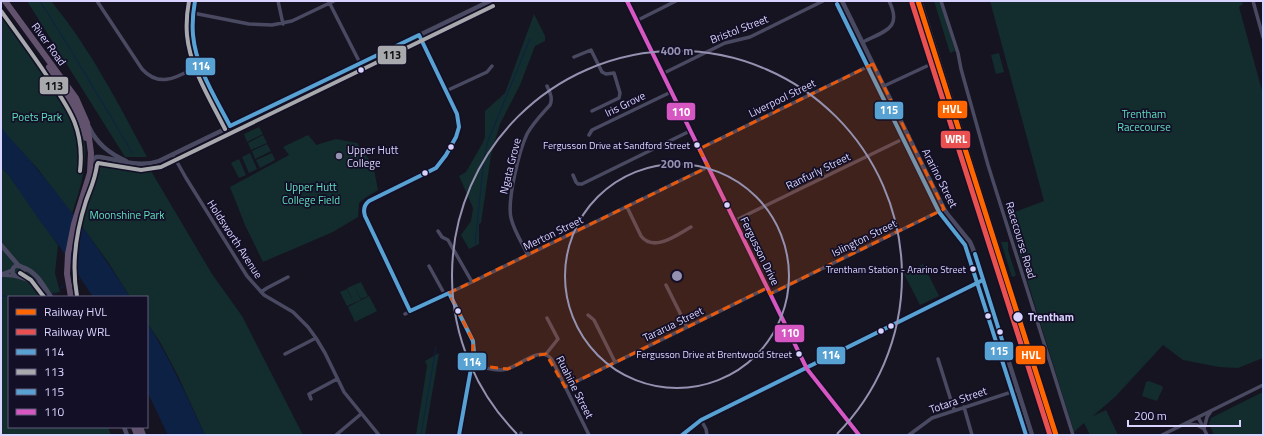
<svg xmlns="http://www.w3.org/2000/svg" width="1264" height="436" font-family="'Titillium Web',sans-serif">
<rect width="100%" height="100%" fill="#161421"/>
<path fill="#132c2d" d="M 27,1 L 51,1 C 90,48 118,103 147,157 L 125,157 Z
M 934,1 L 940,1 L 955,51 L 950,53 Z
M 990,1 L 1242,1 L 1243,4 L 1239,7 L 1263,94 L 1263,358 L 1238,368 L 1219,367 L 1183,360 L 1163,345 L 1115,397 L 1093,416 L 1106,410 L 1118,435 L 1090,435 L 1084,423 L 1074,432 L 1007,215 L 1044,201 Z
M 1,6 C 16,27 32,48 47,70 C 63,93 82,117 85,145 C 87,169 79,192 72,214 L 37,168 L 8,137 L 1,127 Z
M 534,14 L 545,36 L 545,41 L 535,46 L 520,85 L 500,124 L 491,155 L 481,223 L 479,224 L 479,244 L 469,249 L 461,235 L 471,221 L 473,208 L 459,176 L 466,172 L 482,144 L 485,137 L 485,111 L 505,93 Z
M 999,53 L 1004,72 L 996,74 L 991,55 Z
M 259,127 L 263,134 L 247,142 L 244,134 Z
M 263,135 L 267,143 L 251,150 L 248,143 Z
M 308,135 L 315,143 L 316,145 L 336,139 L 357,143 L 373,165 L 378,190 L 365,198 L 359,203 L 358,217 L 333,232 L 263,262 L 245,225 L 230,187 L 289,155 L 283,147 Z
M 267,144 L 271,151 L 255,159 L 252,151 Z
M 250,153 L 257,169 L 249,173 L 242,157 Z
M 272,153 L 275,160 L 260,168 L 256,160 Z
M 239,159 L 246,175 L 239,178 L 231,163 Z
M 99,161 L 139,170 L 151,171 L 212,274 L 242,316 L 303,435 L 205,435 L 178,376 L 160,342 L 147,323 L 147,297 L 130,297 L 108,262 L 78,221 L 85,198 L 92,168 Z
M 1,167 L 10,177 L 58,245 L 55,273 L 60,292 L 53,293 L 50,297 L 9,297 L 9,427 L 108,427 L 111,435 L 1,435 Z
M 1001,242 L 1008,242 L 1008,250 L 1016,275 L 1015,276 L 1012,277 Z
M 923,264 L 939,296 L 920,305 L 904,274 Z
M 361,282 L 368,296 L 361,299 L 354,285 Z
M 354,285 L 361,300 L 354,303 L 347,288 Z
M 347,289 L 354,303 L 347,306 L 340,292 Z
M 369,296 L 377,311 L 355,322 L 348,307 Z
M 1019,329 L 1029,361 L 1028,362 L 1052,435 L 1051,435 L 1032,378 L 1023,356 L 1025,353 L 1017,330 Z
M 439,353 L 425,435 L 416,435 L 427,366 L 425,361 Z
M 1149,381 L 1162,386 L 1163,388 L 1157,401 L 1142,396 L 1146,382 Z
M 1263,392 L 1263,435 L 1214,435 L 1209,424 L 1211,418 Z"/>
<path fill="#0d2144" d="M 1,127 C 12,142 26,154 37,169 C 71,209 102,253 130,297 L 93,297 L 60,247 L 40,221 L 10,177 L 1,167 Z
M 147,323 C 170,358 187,397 205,435 L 168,435 L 166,431 L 147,391 Z"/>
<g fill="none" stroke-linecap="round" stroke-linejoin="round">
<path stroke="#0d2144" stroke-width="1" d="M 40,1 L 69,47 L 133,154
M 475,244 L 484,158 L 488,141 L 530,39
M 72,282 L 80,279
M 59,289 L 65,285
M 53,295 L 57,293
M 1,296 L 19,297
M 421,435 L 436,347"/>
<path stroke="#4a4962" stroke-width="3.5" d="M 97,1 L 142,69 C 161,90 180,75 200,65
M 278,1 L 283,24
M 941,1 L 958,53 L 961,69 L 988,165 L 1073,435
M 1253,1 L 1263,37
M 330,4 L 360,63
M 193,13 L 249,24 L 272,25 L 292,21 L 334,1
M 636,21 L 676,1
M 863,42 C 884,31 903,29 889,1
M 574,57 L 591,50 L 602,72 L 606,74 L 614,73 L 620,93 L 619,98 L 592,111
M 662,74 L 725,43 L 750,37 L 823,1
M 884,86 L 927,66
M 446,91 L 487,72 L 492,66
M 589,135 L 592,130 L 671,92
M 699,149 L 873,64
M 173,155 L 186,178 L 247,276 L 264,295 L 293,312 L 308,327 L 316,338 L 325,353 L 344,392 L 379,435
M 573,175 L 576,182 L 578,184 L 582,184 L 690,131
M 627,207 L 641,236 C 654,253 678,234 691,227
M 734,221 L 909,136
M 438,231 L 442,237 L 448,240 L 472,282
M 528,255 C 522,243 514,231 511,218 C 507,200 519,151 527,134 C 533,123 542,114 550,105 C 553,98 550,93 547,86
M 429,266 L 445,295
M 2,274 L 13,270
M 1,275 L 15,276
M 666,285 L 687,327
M 261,292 L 267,288 L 288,277
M 449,293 L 473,341 L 474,352 L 459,435
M 770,294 L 944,209
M 410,311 L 365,216 C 363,210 363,205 369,201 L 436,168 C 443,161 458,137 459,127 C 459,123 458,118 457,114 L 419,35
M 405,314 L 472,282 L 708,167
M 588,315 L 594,320 L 615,362
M 285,354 L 316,338
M 546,354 L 558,339 L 547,318
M 938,359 L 954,410
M 472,365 C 483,367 496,372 507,369 C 519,366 542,344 552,360 L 589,435
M 565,387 L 767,288
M 311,399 L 309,394 L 337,379
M 964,407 L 972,435
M 1198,417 L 1207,435
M 701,420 L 706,429 L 707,435
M 1186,424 L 1197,425 L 1204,429 L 1207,417 L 1211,411
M 521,433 L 521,435
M 336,435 L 361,414
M 682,435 L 701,420 L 803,370 L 810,365 L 983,280
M 909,435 L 932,418 L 1018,390
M 1162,435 L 1263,385"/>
<path stroke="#4a4962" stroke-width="4.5" d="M 195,1 C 184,49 210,85 230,126
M 842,1 L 944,209 L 948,215 L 970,242 L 973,249 L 1032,435
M 89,127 C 97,144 109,153 126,161
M 91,162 L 96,157 L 100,157 C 120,160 139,168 159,161 L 490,1
M 1,245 L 19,266
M12.5 271a5.5 5.5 0 1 1 11 0a5.5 5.5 0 1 1-11 0Z
M 22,267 C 37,272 43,285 51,297
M 20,277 L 33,281 L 44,289
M 124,427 L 127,435"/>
<path stroke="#575674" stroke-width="5" d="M 627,1 L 807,369 L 859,435"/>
<path stroke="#62526e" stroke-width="6" d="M 5,1 L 76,98 L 87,123 L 91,153 L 90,173 L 74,224 L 68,254 L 67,274 L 71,297
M 49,67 C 64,90 81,111 86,138
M 134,427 L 137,435
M 140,427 L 143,435"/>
<g stroke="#43596b" stroke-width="2.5">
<path id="rail" d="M 921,1 L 1056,428"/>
</g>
<use href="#rail" stroke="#130f26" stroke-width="1" stroke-dasharray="3" stroke-linecap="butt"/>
<g stroke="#130f26" stroke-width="7">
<path id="bus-1" d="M 195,1 C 193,12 192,23 193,35 C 196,68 215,97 230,126
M 230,126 L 419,35
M 975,254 L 1008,359
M 449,293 L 473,341 L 474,352 L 459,435
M 410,311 L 365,216 C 363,210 364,205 369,201 L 436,168 L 446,155 L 456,137 L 459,127 L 457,114 L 419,35
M 410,311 L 449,293
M 682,435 L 701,420 L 983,280"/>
</g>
<g stroke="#130f26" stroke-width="7">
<path id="bus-2" d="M 189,1 C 187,12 186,23 187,35 C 190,68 210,99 225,129
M 1,11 C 16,32 31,52 45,73 C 68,107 85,128 80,171
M 20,273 L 31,280 L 44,297
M 77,296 C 71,263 76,232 86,201 C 91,187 95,180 97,165 L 98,163 L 141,170 L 161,167 L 493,6"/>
</g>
<g stroke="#130f26" stroke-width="7">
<path id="bus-3" d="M 837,4 L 939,212 L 965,245 L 1026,435"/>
</g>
<g stroke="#130f26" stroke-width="7">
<path id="bus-4" d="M 627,1 L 807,369 L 859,435"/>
</g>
<use href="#bus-1" stroke="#58a2d3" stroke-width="4"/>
<use href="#bus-2" stroke="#a8a9ad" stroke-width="4"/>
<use href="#bus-3" stroke="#58a2d3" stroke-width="4"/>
<use href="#bus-4" stroke="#d757c2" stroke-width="4"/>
<g stroke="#130f26" stroke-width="8">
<path id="rail-1" d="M 918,1 L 1056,435"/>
</g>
<g stroke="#130f26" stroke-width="8">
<path id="rail-2" d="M 912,3 L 1050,435"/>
</g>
<use href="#rail-1" stroke="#f60" stroke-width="5"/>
<use href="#rail-2" stroke="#eb5050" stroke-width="5"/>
</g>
<path fill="#e8590c" fill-opacity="0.2" stroke="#e8590c" stroke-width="3" stroke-dasharray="8 5" stroke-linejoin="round" d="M 873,64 L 944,209 L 770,294 L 767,288 L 565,387 L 546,354 L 538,355 L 508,369 L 472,365 L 473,341 L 449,293 L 708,167 L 699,149 Z"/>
<g fill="none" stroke="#9591b1" stroke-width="2">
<circle cx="677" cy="276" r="112"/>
<path d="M517 434A225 225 0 1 1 837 434"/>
</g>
<g fill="#d9d4ff" stroke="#130f26" stroke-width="1.5">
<circle cx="361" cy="70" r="3.5"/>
<circle cx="697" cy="145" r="3.5"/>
<circle cx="451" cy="147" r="3.5"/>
<circle cx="425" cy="173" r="3.5"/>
<circle cx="727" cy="205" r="3.5"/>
<circle cx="973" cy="269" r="3.5"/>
<circle cx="458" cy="311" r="3.5"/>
<circle cx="988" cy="316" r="3.5"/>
<circle cx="1018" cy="317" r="5.5"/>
<circle cx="891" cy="326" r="3.5"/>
<circle cx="881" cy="331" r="3.5"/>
<circle cx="1000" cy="332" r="3.5"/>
<circle cx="799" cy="354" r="3.5"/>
</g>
<circle fill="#9591b1" stroke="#130f26" stroke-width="1.5" cx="339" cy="156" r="4"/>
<g text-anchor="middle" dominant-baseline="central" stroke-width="3.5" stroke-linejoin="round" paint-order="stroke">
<g font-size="10" fill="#d9d4ff" stroke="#130f26" text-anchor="end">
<text x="690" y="145">Fergusson Drive at Sandford Street</text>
<text x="966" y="269">Trentham Station - Ararino Street</text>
<text x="792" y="354">Fergusson Drive at Brentwood Street</text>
</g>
<g font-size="11" fill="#d9d4ff" stroke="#130f26">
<text transform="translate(739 29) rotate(-21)">Bristol Street</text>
<text transform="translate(49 44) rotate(54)">River Road</text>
<text transform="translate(782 98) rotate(-26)">Liverpool Street</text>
<text transform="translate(625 104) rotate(-26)">Iris Grove</text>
<text transform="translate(510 166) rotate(-76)">Ngata Grove</text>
<text transform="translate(818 171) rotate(-26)">Ranfurly Street</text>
<text transform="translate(940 178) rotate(63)">Ararino Street</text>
<text transform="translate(553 233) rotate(-26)">Merton Street</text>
<text transform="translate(864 238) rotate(-26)">Islington Street</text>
<text transform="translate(235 239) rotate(57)">Holdsworth Avenue</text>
<text transform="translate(1021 240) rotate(73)">Racecourse Road</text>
<text transform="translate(760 251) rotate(64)">Fergusson Drive</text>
<text transform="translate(673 324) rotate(-26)">Tararua Street</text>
<text transform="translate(575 387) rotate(63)">Ruahine Street</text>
<text transform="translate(958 400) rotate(-19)">Totara Street</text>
</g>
<g font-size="11" fill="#5fe0c0" stroke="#130f26">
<text x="1144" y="114">Trentham<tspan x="1144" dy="13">Racecourse</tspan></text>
<text x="37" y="117">Poets Park</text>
<text x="311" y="187">Upper Hutt<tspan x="311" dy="13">College Field</tspan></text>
<text x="127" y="215">Moonshine Park</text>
</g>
<g font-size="11" fill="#d9d4ff" stroke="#130f26" text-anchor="start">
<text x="347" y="150">Upper Hutt<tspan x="347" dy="13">College</tspan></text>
</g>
<g font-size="11" font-weight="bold" fill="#d9d4ff" stroke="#130f26" text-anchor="start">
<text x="1028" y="317">Trentham</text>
</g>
</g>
<circle cx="677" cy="276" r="6" fill="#9591b1" stroke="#130f26" stroke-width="2"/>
<g font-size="12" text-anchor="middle" font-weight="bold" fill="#9591b1" stroke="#130f26" stroke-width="3.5" stroke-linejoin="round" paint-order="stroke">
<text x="677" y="55">400 m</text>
<text x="677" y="168">200 m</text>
</g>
<g stroke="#130f26" stroke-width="1.5">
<rect x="377" y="45" width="30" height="20" rx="4" fill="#a8a9ad"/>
<rect x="185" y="57" width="31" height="19" rx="4" fill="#58a2d3"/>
<rect x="39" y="76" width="30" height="19" rx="4" fill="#a8a9ad"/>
<rect x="937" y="100" width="31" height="19" rx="4" fill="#f60"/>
<rect x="874" y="101" width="30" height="19" rx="4" fill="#58a2d3"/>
<rect x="666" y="102" width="30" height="19" rx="4" fill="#d757c2"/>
<rect x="940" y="130" width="31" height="19" rx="4" fill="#eb5050"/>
<rect x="774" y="324" width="31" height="19" rx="4" fill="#d757c2"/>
<rect x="984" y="341" width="30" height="20" rx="4" fill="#58a2d3"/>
<rect x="1015" y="345" width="31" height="20" rx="4" fill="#f60"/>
<rect x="816" y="346" width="30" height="19" rx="4" fill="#58a2d3"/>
<rect x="457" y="352" width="30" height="19" rx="4" fill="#58a2d3"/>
</g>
<g font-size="11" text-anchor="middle" font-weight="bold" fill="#fff">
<text x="201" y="70">114</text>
<text x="952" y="113">HVL</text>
<text x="889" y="114">115</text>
<text x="681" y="116">110</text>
<text x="956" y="143">WRL</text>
<text x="790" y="337">110</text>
<text x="999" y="355">115</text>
<text x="1031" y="359">HVL</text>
<text x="831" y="359">114</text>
<text x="472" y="366">114</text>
</g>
<g font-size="11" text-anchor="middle" font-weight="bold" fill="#111">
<text x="392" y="59">113</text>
<text x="54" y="90">113</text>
</g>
<rect width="1264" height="436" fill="none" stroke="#d9d4ff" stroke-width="4"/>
<rect x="8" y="296" width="140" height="132" fill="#130f26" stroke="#625e7d"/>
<rect x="16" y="309" width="20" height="6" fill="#ff6600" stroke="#625e7d"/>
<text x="44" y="316" font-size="12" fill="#d9d4ff">Railway HVL</text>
<rect x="16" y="329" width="20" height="6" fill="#eb5050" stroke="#625e7d"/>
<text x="44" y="336" font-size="12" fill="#d9d4ff">Railway WRL</text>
<rect x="16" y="349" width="20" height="6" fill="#58a2d3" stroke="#625e7d"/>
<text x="44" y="356" font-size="12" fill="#d9d4ff">114</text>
<rect x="16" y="369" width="20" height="6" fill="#a8a9ad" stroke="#625e7d"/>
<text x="44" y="376" font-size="12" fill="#d9d4ff">113</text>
<rect x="16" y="389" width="20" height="6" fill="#58a2d3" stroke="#625e7d"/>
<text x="44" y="396" font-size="12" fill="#d9d4ff">115</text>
<rect x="16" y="409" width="20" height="6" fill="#d757c2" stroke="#625e7d"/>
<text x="44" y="416" font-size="12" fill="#d9d4ff">110</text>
<path d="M1128 420v6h112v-6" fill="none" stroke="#d9d4ff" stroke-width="2"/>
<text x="1134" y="420" font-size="12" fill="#d9d4ff" stroke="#130f26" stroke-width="3" paint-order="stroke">200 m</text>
</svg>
